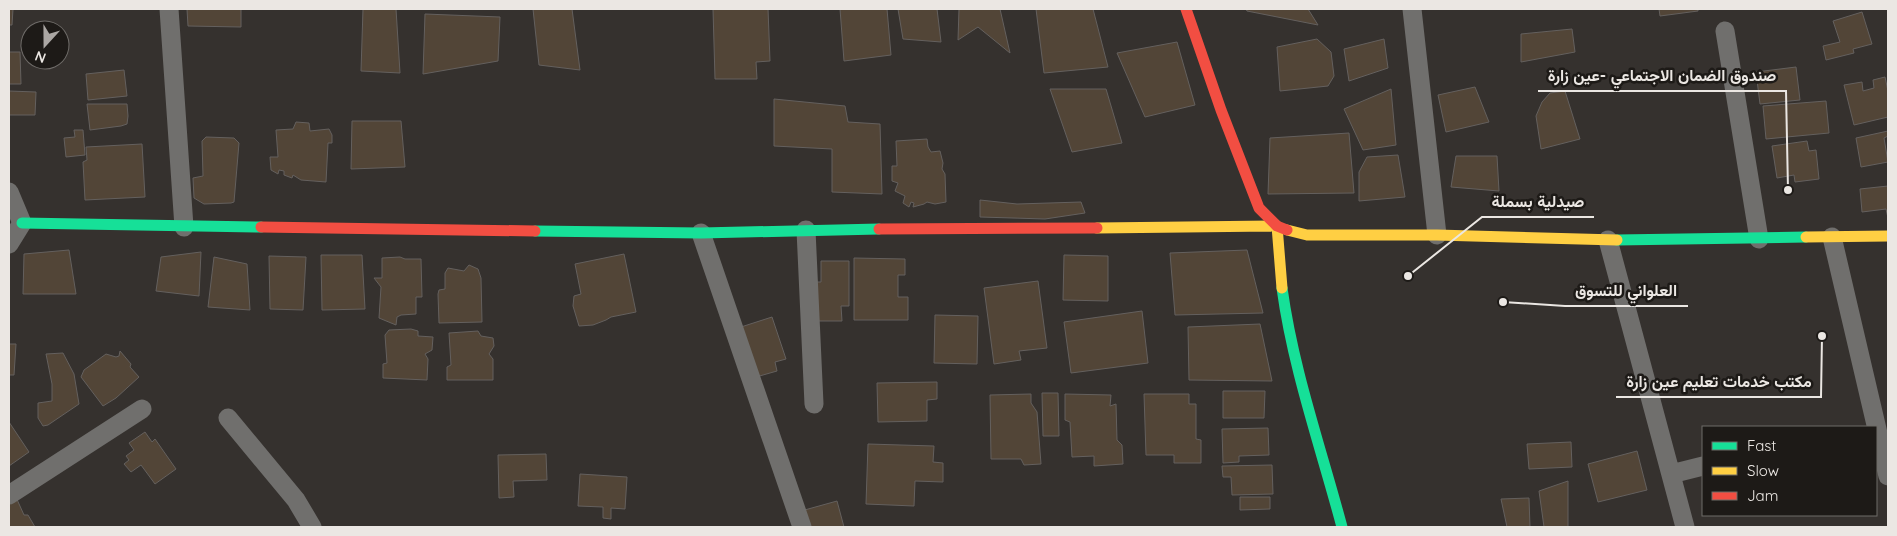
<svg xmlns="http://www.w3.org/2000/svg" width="1897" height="536" font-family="Quicksand,Vazirmatn,sans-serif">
<rect width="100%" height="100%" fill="#35312e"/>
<path fill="#524537" stroke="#64605e" d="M 9,9 L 13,9 L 12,25 L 9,25 Z
M 187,9 L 241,9 L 241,27 L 188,26 Z
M 363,9 L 396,9 L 400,73 L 361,71 Z
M 533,9 L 572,9 L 580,70 L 539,65 Z
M 713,9 L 768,9 L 770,61 L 756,62 L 757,79 L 715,79 Z
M 840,9 L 887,9 L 891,55 L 844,61 Z
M 898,9 L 937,9 L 941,42 L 903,39 Z
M 959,9 L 1000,9 L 1010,53 L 978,27 L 958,40 Z
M 1036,9 L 1093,9 L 1108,67 L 1044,73 Z
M 1246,9 L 1308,9 L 1318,25 L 1247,11 Z
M 1659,9 L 1698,9 L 1698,11 L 1660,16 Z
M 1862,12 L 1872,44 L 1853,49 L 1854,53 L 1826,60 L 1823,46 L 1840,42 L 1833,21 Z
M 425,14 L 500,17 L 498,61 L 423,74 Z
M 1572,29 L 1575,52 L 1521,62 L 1521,34 Z
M 1317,39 L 1331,52 L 1334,76 L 1328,86 L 1280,91 L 1277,47 Z
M 1384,39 L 1388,68 L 1349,81 L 1344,49 Z
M 1177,42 L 1195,105 L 1145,117 L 1117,53 Z
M 9,52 L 20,52 L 21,84 L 9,84 Z
M 1796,67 L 1800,100 L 1760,104 L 1756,72 Z
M 124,70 L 127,96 L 88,100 L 86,74 Z
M 1885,77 L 1888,91 L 1888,117 L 1854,125 L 1844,85 L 1862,82 L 1863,91 L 1874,88 L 1873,80 Z
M 1475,87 L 1489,122 L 1446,132 L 1438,95 Z
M 1050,89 L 1106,89 L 1122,143 L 1072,152 Z
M 1391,89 L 1396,145 L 1363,150 L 1344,109 Z
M 9,91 L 36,92 L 35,115 L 9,115 Z
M 1565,91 L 1580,139 L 1541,149 L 1536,116 L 1542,102 L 1550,93 Z
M 774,99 L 845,106 L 848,122 L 880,124 L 882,194 L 832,192 L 832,149 L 774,146 Z
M 1826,101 L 1829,133 L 1766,139 L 1763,106 Z
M 87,104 L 127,104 L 128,116 L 127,124 L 121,126 L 90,130 Z
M 352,121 L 401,121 L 405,167 L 351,169 Z
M 296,122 L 309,123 L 310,131 L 329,129 L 332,135 L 332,143 L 328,143 L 326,182 L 301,180 L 293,175 L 292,178 L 284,175 L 284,171 L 279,170 L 278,174 L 271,170 L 270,157 L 278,157 L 276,130 L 293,129 Z
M 74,130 L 83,130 L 85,155 L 66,157 L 64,138 L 75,137 Z
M 1888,131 L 1888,136 L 1884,138 L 1888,162 L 1861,167 L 1856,138 Z
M 1349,133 L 1354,193 L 1268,194 L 1270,138 Z
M 206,137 L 234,138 L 239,143 L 234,202 L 231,203 L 204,204 L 194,198 L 193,178 L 203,176 L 202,141 Z
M 927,139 L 928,147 L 931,152 L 940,151 L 943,163 L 942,169 L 945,174 L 946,202 L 935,204 L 927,202 L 924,204 L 913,207 L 914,203 L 911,202 L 909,207 L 903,203 L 905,196 L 895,191 L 898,183 L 892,181 L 892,166 L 897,166 L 896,141 Z
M 1807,141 L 1809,151 L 1816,150 L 1819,179 L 1795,182 L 1794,175 L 1777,178 L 1772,146 Z
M 142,144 L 145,197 L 85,200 L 83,162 L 87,160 L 86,147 Z
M 1398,155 L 1405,197 L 1359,201 L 1359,172 L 1367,157 Z
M 1456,156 L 1497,156 L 1499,191 L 1451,187 Z
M 1888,186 L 1888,218 L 1886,209 L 1862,212 L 1860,189 Z
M 980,200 L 1017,204 L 1081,202 L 1085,213 L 1045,219 L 980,217 Z
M 69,250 L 76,294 L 23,294 L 24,254 Z
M 1247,250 L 1263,313 L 1175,315 L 1170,253 Z
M 201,252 L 199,296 L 156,291 L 161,257 Z
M 624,254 L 636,312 L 611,317 L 606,320 L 593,325 L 579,326 L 573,306 L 574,296 L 581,294 L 575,264 Z
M 321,255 L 362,255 L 365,309 L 322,310 Z
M 1064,255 L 1108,256 L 1108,301 L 1063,300 Z
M 269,256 L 306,257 L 303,310 L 270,309 Z
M 214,257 L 247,264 L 250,310 L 208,307 Z
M 400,257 L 405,259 L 421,259 L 422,297 L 416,297 L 416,314 L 401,315 L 397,317 L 396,325 L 379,318 L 381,287 L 374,278 L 382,278 L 382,258 Z
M 854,258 L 905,259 L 905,275 L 898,275 L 898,297 L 908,297 L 908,320 L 854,320 Z
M 821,261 L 849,261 L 849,306 L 841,306 L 842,321 L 810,321 L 810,282 L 821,282 Z
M 469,265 L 478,269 L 481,278 L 482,322 L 439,323 L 438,294 L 439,290 L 445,289 L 445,273 L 448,268 L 464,271 Z
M 1038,281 L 1047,348 L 1019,351 L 1021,360 L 994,364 L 984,288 Z
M 1142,311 L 1148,363 L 1071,373 L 1064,322 Z
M 935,315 L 978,316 L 977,364 L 934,363 Z
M 772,317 L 786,359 L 775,362 L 777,371 L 756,377 L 741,327 Z
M 1260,324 L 1272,381 L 1189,380 L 1188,327 Z
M 411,329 L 418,331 L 418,336 L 433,337 L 432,350 L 425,354 L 428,359 L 427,380 L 383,378 L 383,364 L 387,363 L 385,335 L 389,330 Z
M 478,331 L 481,336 L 493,338 L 494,346 L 489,354 L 493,359 L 493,380 L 447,380 L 447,367 L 451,365 L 449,333 Z
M 9,344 L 16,344 L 14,375 L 9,375 Z
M 120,351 L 131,364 L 130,367 L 139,377 L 116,398 L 103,406 L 81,377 L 84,370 L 106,354 L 116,357 L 119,356 Z
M 63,353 L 74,374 L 79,404 L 48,425 L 43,426 L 38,418 L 38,403 L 52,401 L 52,384 L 46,354 Z
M 937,382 L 937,399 L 927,400 L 927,421 L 878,422 L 877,383 Z
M 1223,391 L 1265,391 L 1264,418 L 1223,418 Z
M 1042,393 L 1058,393 L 1059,436 L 1043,436 Z
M 1031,394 L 1031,403 L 1037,412 L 1041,464 L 1024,465 L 1021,459 L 991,459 L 990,395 Z
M 1065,394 L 1111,395 L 1110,406 L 1116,404 L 1117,440 L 1122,445 L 1123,464 L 1094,466 L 1094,456 L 1072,457 L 1070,422 L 1065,420 Z
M 1144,394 L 1189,394 L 1189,404 L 1196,404 L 1196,439 L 1201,440 L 1201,463 L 1174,463 L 1174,455 L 1146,455 Z
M 9,422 L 29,452 L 9,466 Z
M 1268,428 L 1269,455 L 1239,456 L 1239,462 L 1223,463 L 1222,429 Z
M 145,432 L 152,442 L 155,439 L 176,469 L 155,484 L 141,465 L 131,472 L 124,464 L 129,460 L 126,456 L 134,450 L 129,443 Z
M 1571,442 L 1572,467 L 1529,469 L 1527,444 Z
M 868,444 L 934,446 L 933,462 L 943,463 L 943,482 L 915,481 L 914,506 L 866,504 Z
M 1637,451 L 1647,490 L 1598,502 L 1588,464 Z
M 546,454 L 547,480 L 513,481 L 514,497 L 499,498 L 498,455 Z
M 1272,465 L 1273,494 L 1232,495 L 1231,477 L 1223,477 L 1222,466 Z
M 580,474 L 627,477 L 625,509 L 611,508 L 611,519 L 603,518 L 603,507 L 578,506 Z
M 1568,481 L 1568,527 L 1544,527 L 1539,491 Z
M 15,495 L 24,515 L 28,515 L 35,527 L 9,527 L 9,498 Z
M 1240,497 L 1270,497 L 1270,509 L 1240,510 Z
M 1529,498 L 1530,527 L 1507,527 L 1501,499 Z
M 837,501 L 844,527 L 806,527 L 801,511 Z"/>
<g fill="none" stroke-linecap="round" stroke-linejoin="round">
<path stroke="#706f6d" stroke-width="19" d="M 169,9 L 184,227
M 1412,9 L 1437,235
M 1725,31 L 1759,239
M 9,192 L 22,223 L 9,244
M 806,230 L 814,404
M 701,233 L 802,527
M 1832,237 L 1888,476
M 1608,240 L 1685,527
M 228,418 L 296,500 L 312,527
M 1671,474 L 1703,466
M 9,495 L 142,409"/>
<path stroke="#16e098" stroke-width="11" d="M 22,223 L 261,227
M 535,231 L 701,233 L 879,229
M 1617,240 L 1806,237
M 1282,288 C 1293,369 1321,448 1342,527"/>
<path stroke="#ffcf43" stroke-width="11" d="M 1097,228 L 1277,226 L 1282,288
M 1287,230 L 1307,235 L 1437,235 L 1617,240
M 1806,237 L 1888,236"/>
<path stroke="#f24e42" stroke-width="11" d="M 1186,9 L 1221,110 L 1259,208 L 1277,226 L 1287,230
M 261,227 L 535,231
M 879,229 L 1097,228"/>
</g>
<path fill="none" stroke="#ebe7e3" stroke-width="2" d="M1788 190L1786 91H1538M1408 276L1482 217H1594M1503 302L1565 306H1688M1822 336L1821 397H1616"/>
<g fill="#ebe7e3" stroke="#1d1a17" stroke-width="2">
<circle cx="1788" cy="190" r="5"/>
<circle cx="1408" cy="276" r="5"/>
<circle cx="1503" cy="302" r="5"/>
<circle cx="1822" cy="336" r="5"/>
</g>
<g font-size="16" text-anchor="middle" font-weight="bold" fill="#ebe7e3" stroke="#1d1a17" stroke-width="5" stroke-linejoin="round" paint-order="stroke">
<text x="1662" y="81">صندوق الضمان الاجتماعي -عين زارة</text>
<text x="1538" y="207">صيدلية بسملة</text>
<text x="1626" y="296">العلواني للتسوق</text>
<text x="1719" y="387">مكتب خدمات تعليم عين زارة</text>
</g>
<rect width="1897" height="536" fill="none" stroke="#ebe7e3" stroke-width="20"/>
<rect x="1702" y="426" width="175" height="90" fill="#1d1a17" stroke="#6f6c69"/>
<rect x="1712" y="442" width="25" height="8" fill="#16e098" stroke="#6f6c69"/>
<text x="1747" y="451" font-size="15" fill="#ebe7e3">Fast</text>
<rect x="1712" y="467" width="25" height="8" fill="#ffcf43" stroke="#6f6c69"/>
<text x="1747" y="476" font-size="15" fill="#ebe7e3">Slow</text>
<rect x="1712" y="492" width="25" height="8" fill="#f24e42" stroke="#6f6c69"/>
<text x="1747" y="501" font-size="15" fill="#ebe7e3">Jam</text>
<g transform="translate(45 45) rotate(201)"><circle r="24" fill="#1d1a17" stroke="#6f6c69"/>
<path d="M0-4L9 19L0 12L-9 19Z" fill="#aba7a4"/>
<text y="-8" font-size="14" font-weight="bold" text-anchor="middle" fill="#ebe7e3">N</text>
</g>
</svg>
